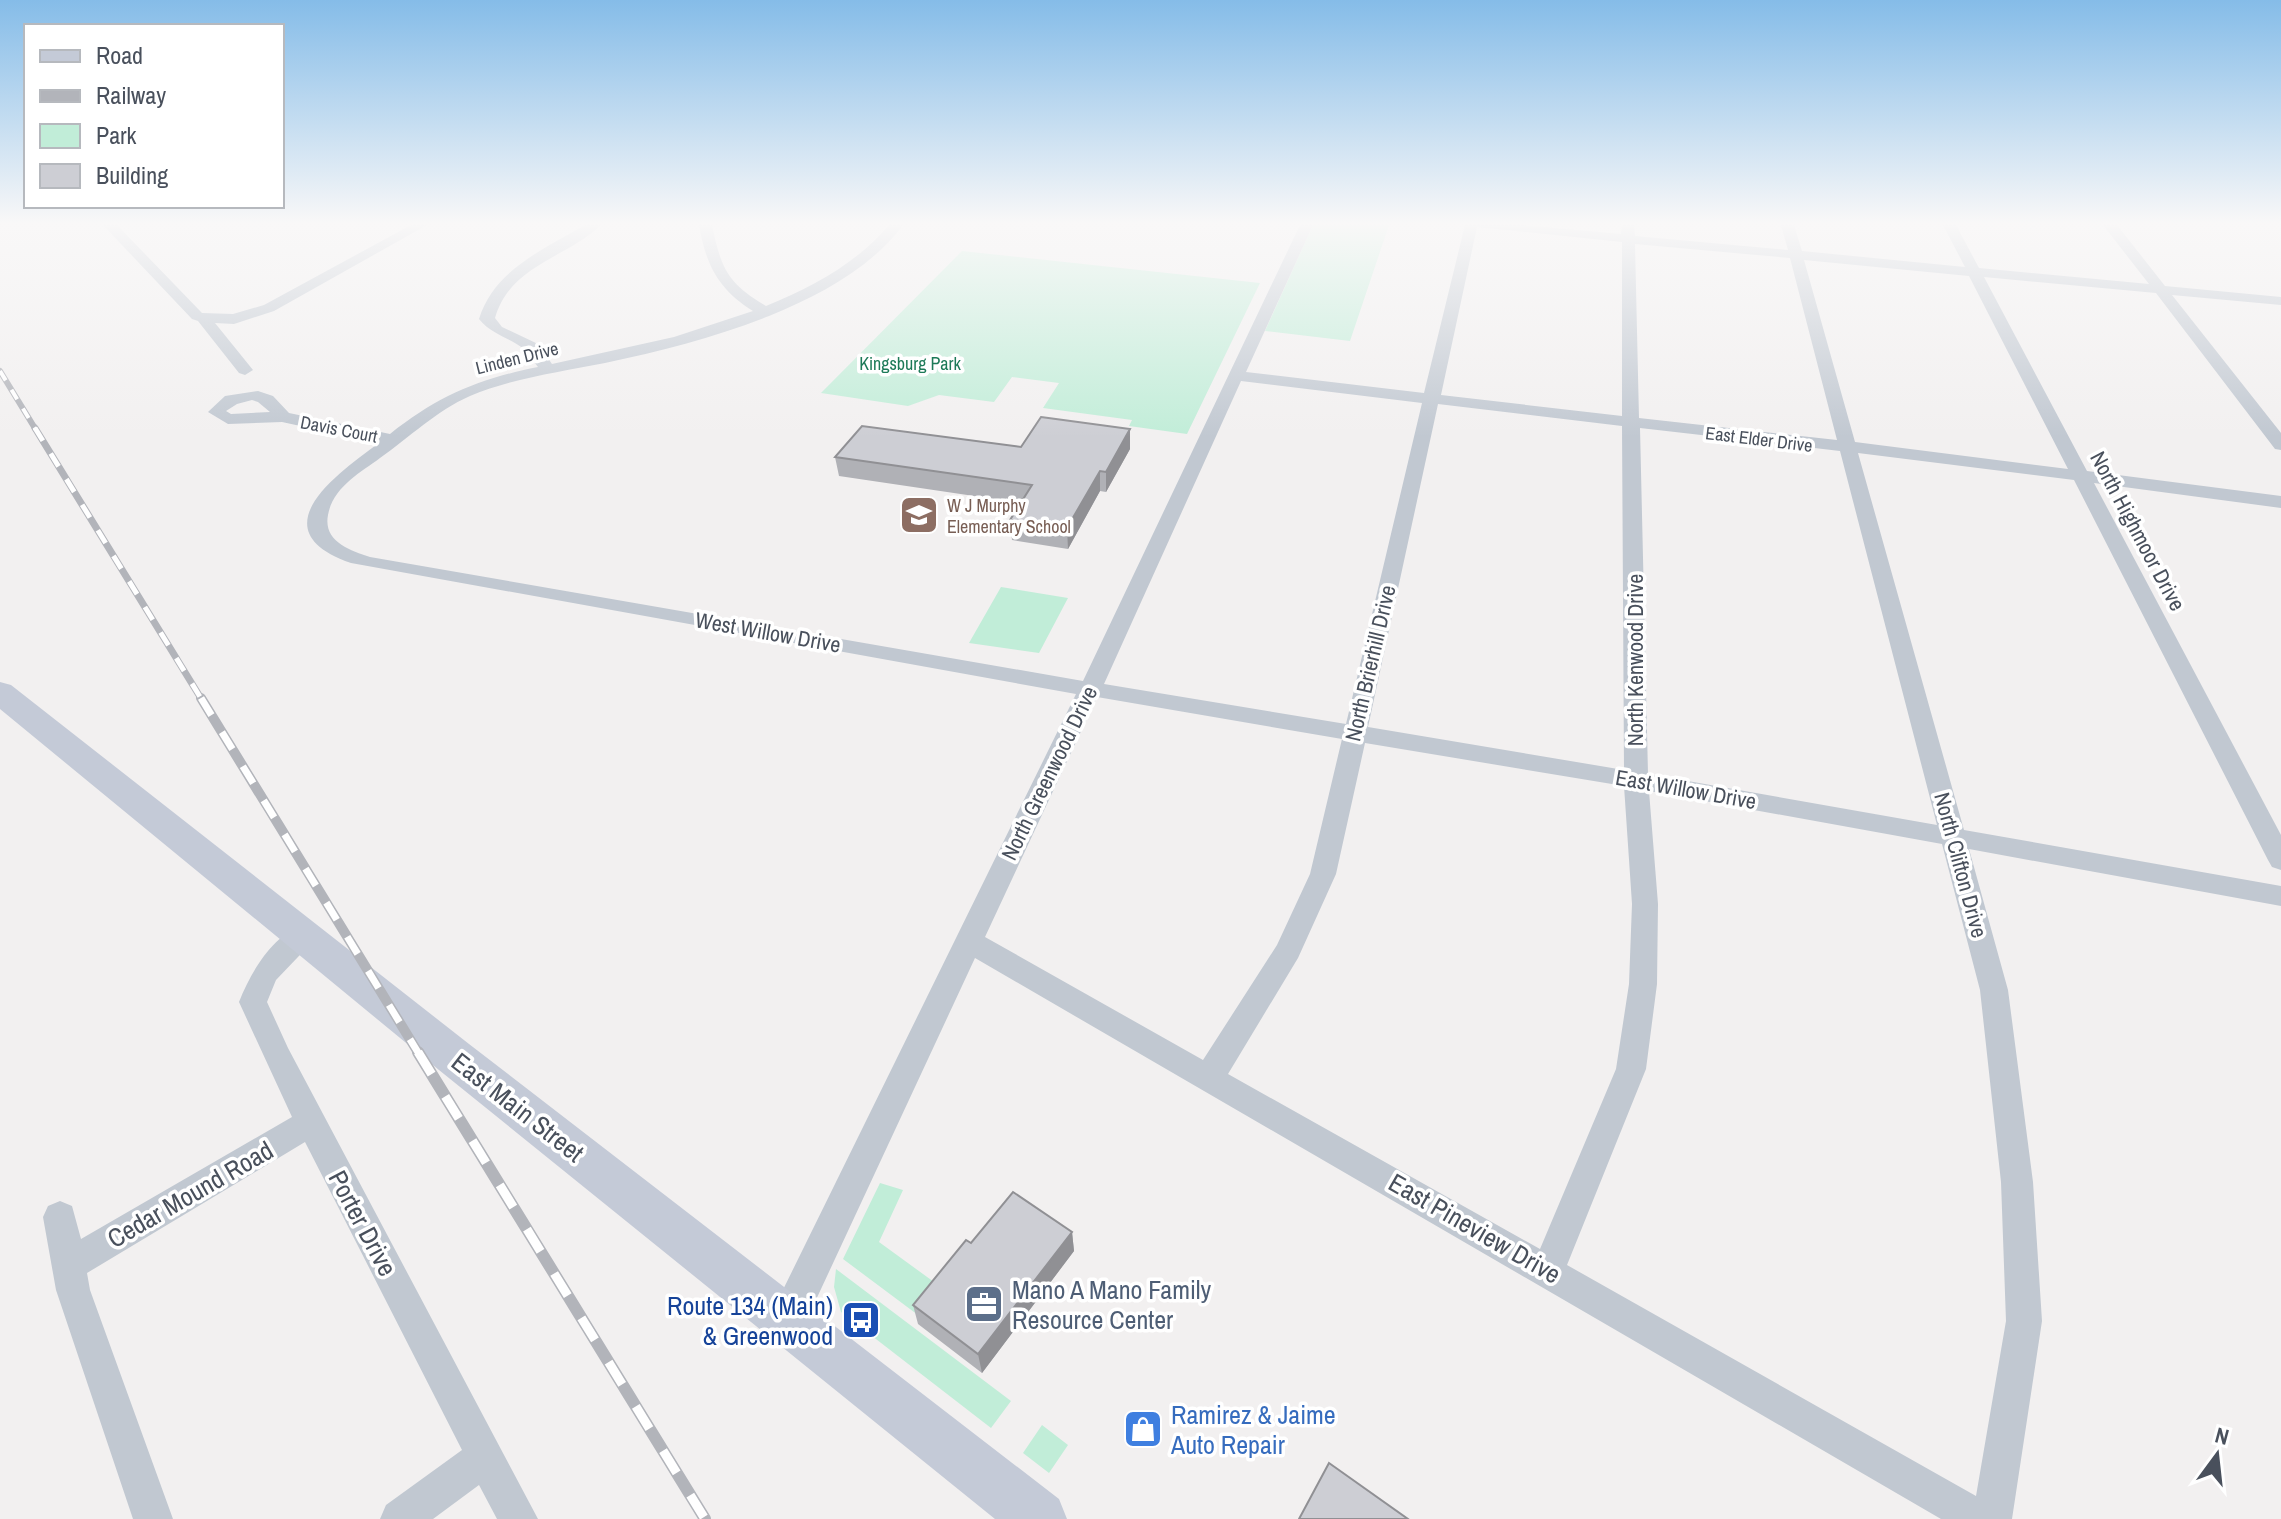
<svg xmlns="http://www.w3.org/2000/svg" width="2281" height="1519" font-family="'Archivo Narrow',sans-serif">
<rect width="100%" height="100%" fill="#f2f0f0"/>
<path fill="#c1edd8" d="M 1313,225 L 1389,225 L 1350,341 L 1265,331 Z
M 962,251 L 1260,283 L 1187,434 L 1129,426 L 1132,420 L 1043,408 L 1059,383 L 1012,377 L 994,402 L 939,395 L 908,406 L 821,393 Z
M 1001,587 L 1068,598 L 1039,653 L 969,643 Z
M 880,1183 L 903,1190 L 879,1242 L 945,1290 L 922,1318 L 843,1259 Z
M 836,1269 L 1011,1401 L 991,1428 L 841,1312 L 834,1287 Z
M 1042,1425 L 1068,1445 L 1049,1473 L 1023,1453 Z"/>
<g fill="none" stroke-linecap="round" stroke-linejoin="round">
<path fill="#c1c8d1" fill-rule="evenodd" d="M 103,225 L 117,225 L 202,313 L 233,314 L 264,305 L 411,225 L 427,225 L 274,311 L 234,324 L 215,323 L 253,370 L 245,375 L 239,373 L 198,321 L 192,319 Z
M 585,225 L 601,225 C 565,259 510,265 495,318 L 502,327 L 538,344 L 552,364 L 674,337 L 753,311 C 718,289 706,265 699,225 L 712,225 C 721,268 727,283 766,306 C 812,287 856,264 889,225 L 903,225 C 869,270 819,295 769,316 C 716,337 661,351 605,363 C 560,372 513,378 470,396 C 436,411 410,437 380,458 C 360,473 333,487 328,515 C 323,541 349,550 370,557 L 1083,681 L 1300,225 L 1313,225 L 1246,372 L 1424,393 L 1465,225 L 1522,225 L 1621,234 L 1622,225 L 1634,225 L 1635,236 L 1788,250 L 1781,225 L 1794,225 L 1802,251 L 1965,267 L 1943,225 L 1956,225 L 1979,268 L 2149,284 L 2103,225 L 2117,225 L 2165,286 L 2281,297 L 2281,305 L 2172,295 L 2281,433 L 2281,450 L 2275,449 L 2156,293 L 1984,277 L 2087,471 L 2281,496 L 2281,508 L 2094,483 L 2281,835 L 2281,870 L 2272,867 L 2268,860 L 2074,480 L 1858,453 L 1964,830 L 2281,886 L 2281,906 L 1969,849 L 2008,990 L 2033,1182 L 2042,1321 L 2012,1519 L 1941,1519 L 975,958 L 801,1332 L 788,1337 L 775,1332 L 770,1319 L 775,1306 L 1076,694 L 351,563 C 257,530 337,474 379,443 L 282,422 L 228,424 L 208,412 L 225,396 L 258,391 L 273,396 L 289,413 L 390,434 C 438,396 478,379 538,367 C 534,362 530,354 525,350 C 510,337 493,336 479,319 C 494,270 544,249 585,225 ZM 1477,227 L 1622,242 L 1622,416 L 1441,395 ZM 1635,244 L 1790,258 L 1837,440 L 1639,418 ZM 1804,260 L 1969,276 L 2068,469 L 1855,442 ZM 1241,381 L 1422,403 L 1346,724 L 1104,684 ZM 252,400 L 258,402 L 270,412 L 231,414 L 226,411 L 237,404 ZM 1438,404 L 1622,426 L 1624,770 L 1368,727 ZM 1640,428 L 1840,451 L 1937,825 L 1648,774 ZM 1097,697 L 1342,739 L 1310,874 L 1277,945 L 1203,1060 L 985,937 ZM 1365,743 L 1624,786 L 1632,904 L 1629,984 L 1616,1069 L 1540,1249 L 1228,1074 L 1298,958 L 1336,874 ZM 1649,791 L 1942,844 L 1980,990 L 2001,1182 L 2006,1321 L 1976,1496 L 1567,1265 L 1646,1069 L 1657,984 L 1658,904 Z
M 305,924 L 315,927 L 319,935 L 276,980 L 267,1002 L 288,1048 L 538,1519 L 497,1519 L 479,1485 L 433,1519 L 380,1519 L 386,1505 L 462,1450 L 305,1142 L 87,1273 L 90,1290 L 173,1519 L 133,1519 L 56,1290 L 43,1217 L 48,1206 L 60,1201 L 72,1206 L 81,1239 L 292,1117 L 239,1002 C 251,972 272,935 305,924 Z"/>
<path fill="#c4cad7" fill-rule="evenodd" d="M 0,682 L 11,685 L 469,1044 L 1059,1499 L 1067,1519 L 995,1519 L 439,1070 L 0,709 Z"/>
<g stroke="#b2b4ba" stroke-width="6">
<path id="rail-far3" d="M 0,371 L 36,430"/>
</g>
<g stroke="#b2b4ba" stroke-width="7">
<path id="rail-far2" d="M 35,428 L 202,700"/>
</g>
<g stroke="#b2b4ba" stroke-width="10">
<path id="rail-far1" d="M 201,698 L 419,1054"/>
</g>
<g stroke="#b2b4ba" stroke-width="12">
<path id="rail" d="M 418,1052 L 705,1519"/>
</g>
<use href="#rail-far3" stroke="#fff" stroke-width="4" stroke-dasharray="11" stroke-linecap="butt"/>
<use href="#rail-far2" stroke="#fff" stroke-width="5" stroke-dasharray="15" stroke-linecap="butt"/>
<use href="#rail-far1" stroke="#fff" stroke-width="7" stroke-dasharray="20" stroke-linecap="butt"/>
<use href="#rail" stroke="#fff" stroke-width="9" stroke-dasharray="26" stroke-linecap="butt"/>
</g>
<path fill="#b0b1b6" d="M 1130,429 L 1130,449 L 1106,492 L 1100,491 L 1068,549 L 1012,540 L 1010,520 L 1021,503 L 839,476 L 835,457 L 1021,447 Z
M 1072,1232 L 1074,1251 L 982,1373 L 918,1324 L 913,1305 L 971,1243 Z"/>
<path fill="#909094" d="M 1130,429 L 1130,449 L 1106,492 L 1106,472 Z
M 1100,471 L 1100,491 L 1068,549 L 1067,528 Z
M 1072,1232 L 1074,1251 L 982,1373 L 978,1354 Z"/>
<path fill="#cdced4" stroke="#909094" stroke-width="2" d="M 1041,417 L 1130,429 L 1106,472 L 1100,471 L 1067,528 L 1010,520 L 1032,485 L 835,457 L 862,426 L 1021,447 Z
M 1013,1192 L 1072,1232 L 978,1354 L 913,1305 L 966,1240 L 971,1243 Z
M 1329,1463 L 1408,1519 L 1299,1519 Z"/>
<linearGradient id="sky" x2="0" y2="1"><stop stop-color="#85bce8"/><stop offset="0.51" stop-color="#f9f8f8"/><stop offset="1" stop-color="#f9f8f8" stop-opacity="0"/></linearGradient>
<rect width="2281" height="437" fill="url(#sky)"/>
<defs>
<g id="school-square" transform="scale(2)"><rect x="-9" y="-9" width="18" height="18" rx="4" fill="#8d6e63" stroke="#fff"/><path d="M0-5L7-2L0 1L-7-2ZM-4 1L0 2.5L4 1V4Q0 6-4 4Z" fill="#fff"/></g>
<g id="office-square" transform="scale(2)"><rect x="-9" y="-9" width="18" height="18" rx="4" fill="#5c6f8a" stroke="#fff"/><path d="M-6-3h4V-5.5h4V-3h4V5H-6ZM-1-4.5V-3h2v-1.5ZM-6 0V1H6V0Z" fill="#fff"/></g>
<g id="bus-square" transform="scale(2)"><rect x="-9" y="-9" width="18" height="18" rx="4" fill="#1a4fb4" stroke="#fff"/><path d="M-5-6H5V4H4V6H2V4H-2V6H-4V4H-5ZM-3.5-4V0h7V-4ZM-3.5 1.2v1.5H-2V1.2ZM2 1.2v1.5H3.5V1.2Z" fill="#fff"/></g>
<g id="shop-square" transform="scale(2)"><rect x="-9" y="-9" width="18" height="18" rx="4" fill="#3f7fe0" stroke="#fff"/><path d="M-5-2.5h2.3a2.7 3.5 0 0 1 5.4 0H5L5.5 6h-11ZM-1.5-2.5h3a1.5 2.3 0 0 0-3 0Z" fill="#fff"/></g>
</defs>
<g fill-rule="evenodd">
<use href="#school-square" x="919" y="515"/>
<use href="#office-square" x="984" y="1304"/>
<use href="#bus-square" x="861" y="1320"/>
<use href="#shop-square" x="1143" y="1429"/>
</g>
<g text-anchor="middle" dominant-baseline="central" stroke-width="7" stroke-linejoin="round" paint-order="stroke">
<g font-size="18" fill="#49505c" stroke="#fff">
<text transform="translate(517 358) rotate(-14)">Linden Drive</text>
<text transform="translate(339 429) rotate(11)">Davis Court</text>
<text transform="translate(1759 439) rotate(7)">East Elder Drive</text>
</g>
<g font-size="18" fill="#1d7a58" stroke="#fff">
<text x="910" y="363">Kingsburg Park</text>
</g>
<g font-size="18" fill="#785e54" stroke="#fff" text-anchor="start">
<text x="947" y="505">W J Murphy<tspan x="947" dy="21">Elementary School</tspan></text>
</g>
<g font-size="22" fill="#49505c" stroke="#fff">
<text transform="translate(2138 531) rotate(62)">North Highmoor Drive</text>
<text transform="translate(768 632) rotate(10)">West Willow Drive</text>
<text transform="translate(1635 660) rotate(-90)">North Kenwood Drive</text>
<text transform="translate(1370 663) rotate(-77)">North Brierhill Drive</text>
<text transform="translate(1049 773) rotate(-64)">North Greenwood Drive</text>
<text transform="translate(1686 789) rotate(10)">East Willow Drive</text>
<text transform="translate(1961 865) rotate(75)">North Clifton Drive</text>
</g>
<g font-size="26" fill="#49505c" stroke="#fff">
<text transform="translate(518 1107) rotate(38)">East Main Street</text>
<text transform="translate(190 1194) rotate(-30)">Cedar Mound Road</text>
<text transform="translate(363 1223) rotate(62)">Porter Drive</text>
<text transform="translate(1475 1228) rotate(30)">East Pineview Drive</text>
</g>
<g font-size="26" fill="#4e5e75" stroke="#fff" text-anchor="start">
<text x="1012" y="1289">Mano A Mano Family<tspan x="1012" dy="30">Resource Center</tspan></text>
</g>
<g font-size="26" fill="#164399" stroke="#fff" text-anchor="end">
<text x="833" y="1305">Route 134 (Main)<tspan x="833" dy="30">&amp; Greenwood</tspan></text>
</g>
<g font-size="26" fill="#366cbe" stroke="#fff" text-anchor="start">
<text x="1171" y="1414">Ramirez &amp; Jaime<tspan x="1171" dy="30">Auto Repair</tspan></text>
</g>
</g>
<rect x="24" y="24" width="260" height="184" fill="#ffffff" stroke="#b6b9be" stroke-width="2"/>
<rect x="40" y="50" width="40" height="12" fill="#c4cad7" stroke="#b6b9be" stroke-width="2"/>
<text x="96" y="64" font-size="24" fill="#49505c">Road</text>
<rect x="40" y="90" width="40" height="12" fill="#b2b4ba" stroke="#b6b9be" stroke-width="2"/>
<text x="96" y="104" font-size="24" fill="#49505c">Railway</text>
<rect x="40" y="124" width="40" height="24" fill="#c1edd8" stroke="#b6b9be" stroke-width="2"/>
<text x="96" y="144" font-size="24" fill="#49505c">Park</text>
<rect x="40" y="164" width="40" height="24" fill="#cdced4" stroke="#b6b9be" stroke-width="2"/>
<text x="96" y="184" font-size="24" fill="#49505c">Building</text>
<g transform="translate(2217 1455) rotate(15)" stroke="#ffffff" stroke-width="6" paint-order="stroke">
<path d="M0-6L14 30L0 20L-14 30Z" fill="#49505c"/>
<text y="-12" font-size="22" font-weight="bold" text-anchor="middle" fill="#49505c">N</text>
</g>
</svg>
